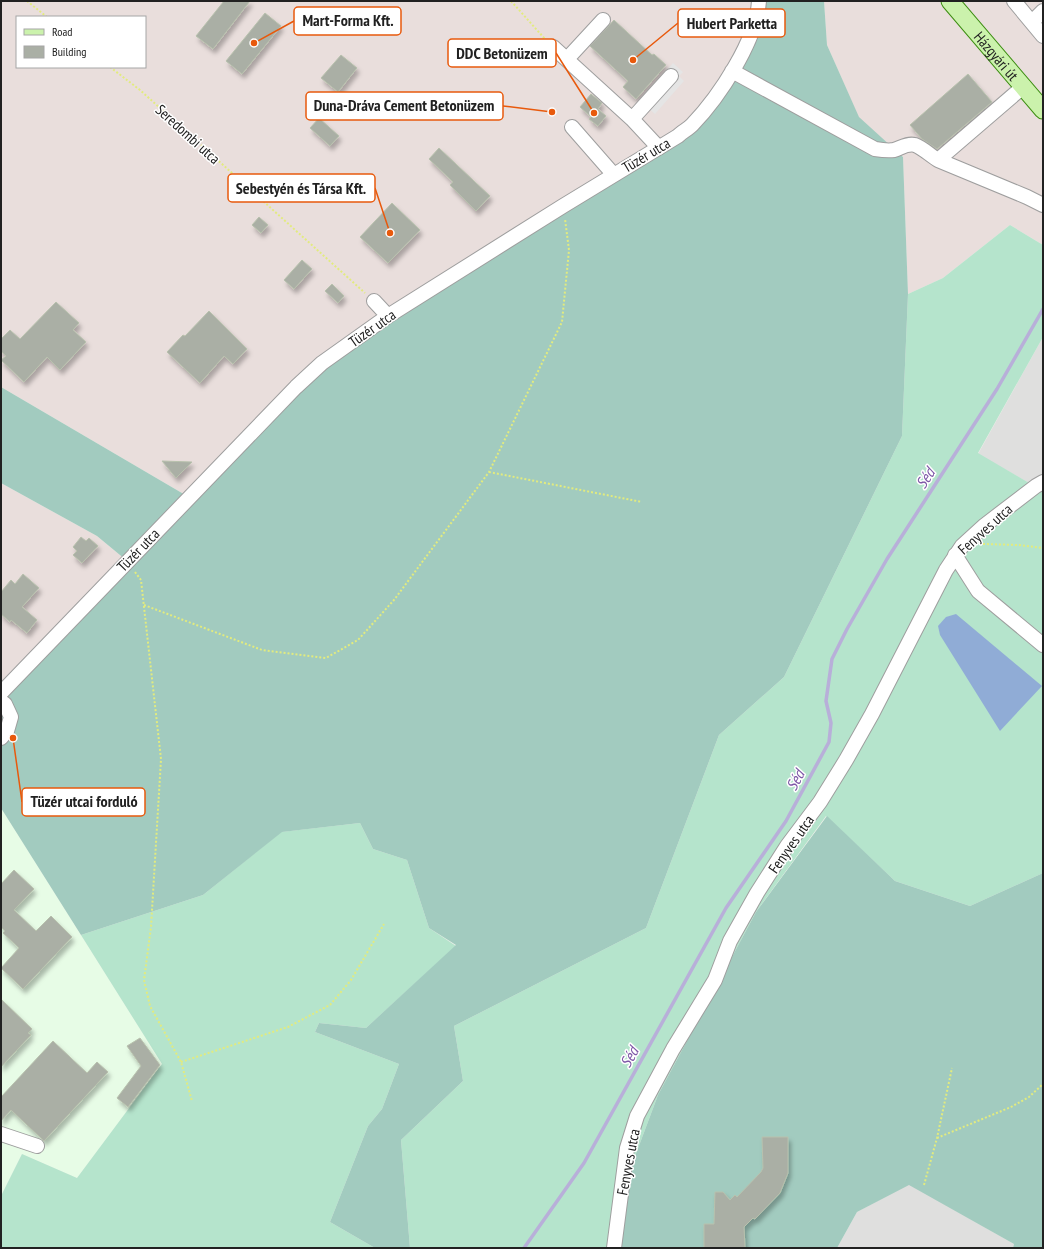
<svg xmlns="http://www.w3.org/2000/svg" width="1044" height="1249" font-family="'PT Sans Narrow',sans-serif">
<defs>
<filter id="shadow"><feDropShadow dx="2.5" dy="4.5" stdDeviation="2" flood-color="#0004"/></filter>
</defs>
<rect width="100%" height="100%" fill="#ecf0e9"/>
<path fill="#dfdfde" d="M 1043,337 L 1043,483 L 1036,487 L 978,454 Z
M 909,1184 L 1014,1244 L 1013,1248 L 837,1248 L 857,1212 Z"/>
<path fill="#e9dedc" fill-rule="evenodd" d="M 1,1 L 754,1 L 743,43 L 691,124 L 187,496 L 1,387 ZM 17,17 L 145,17 L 145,67 L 17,67 Z
M 824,1 L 1043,1 L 1043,245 L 1010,225 L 943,278 L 908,294 L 903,157 L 859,118 L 827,45 Z
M 1,483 L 97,536 L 126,560 L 1,690 Z"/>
<path fill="#e7fce6" d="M 1,808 L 162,1064 L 77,1178 L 22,1154 L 1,1196 Z"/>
<path fill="#b5e4cc" d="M 1010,225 L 1043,245 L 1043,337 L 978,453 L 1036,487 L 1043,483 L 1043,873 L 970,906 L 895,881 L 826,816 L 756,912 L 658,1095 L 628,1175 L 619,1248 L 410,1248 L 401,1140 L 463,1081 L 454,1026 L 646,928 L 719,735 L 784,677 L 902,436 L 908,294 L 943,278 Z
M 360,823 L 373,849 L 407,860 L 429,928 L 456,946 L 366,1028 L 319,1023 L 315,1032 L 399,1064 L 382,1109 L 368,1126 L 330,1222 L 375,1248 L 1,1248 L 1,1196 L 22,1154 L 77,1178 L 162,1064 L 81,935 L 203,895 L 281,832 Z"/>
<path fill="#a2cbbf" d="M 754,1 L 824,1 L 827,45 L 859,117 L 903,157 L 908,294 L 902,436 L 784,677 L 719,735 L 646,928 L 454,1026 L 463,1081 L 401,1140 L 410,1248 L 375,1248 L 330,1222 L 368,1126 L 382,1109 L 399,1064 L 315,1032 L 319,1023 L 366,1028 L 456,945 L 429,928 L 407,860 L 373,849 L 360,823 L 282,832 L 203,895 L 81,935 L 1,808 L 1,690 L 126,560 L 97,536 L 1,483 L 1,387 L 187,496 L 295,383 L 691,124 L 743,43 Z
M 827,816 L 895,881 L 970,906 L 1043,873 L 1043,1248 L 1013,1248 L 1014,1244 L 909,1185 L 857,1212 L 837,1248 L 619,1248 L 628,1175 L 658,1095 L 756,912 Z"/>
<path fill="#90acd6" d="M 956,614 L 1042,686 L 1000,731 L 940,635 L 938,626 L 946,617 Z"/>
<path fill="#e5e5e5" d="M 673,63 L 683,72 L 679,76 L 684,81 L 655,114 L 639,100 Z"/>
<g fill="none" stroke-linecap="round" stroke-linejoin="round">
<path stroke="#b8afd9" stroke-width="3.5" d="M 524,1248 L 584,1163 L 726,908 L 786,821 L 829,742 L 831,723 L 826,701 L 832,659 L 847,629 L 887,559 L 997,389 L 1043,309"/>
</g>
<path fill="#aaafa5" stroke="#b8c1ad" filter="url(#shadow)" d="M 224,1 L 250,1 L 213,49 L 196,36 Z
M 265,13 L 281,26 L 242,74 L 226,61 Z
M 614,20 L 652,55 L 654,54 L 666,65 L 636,99 L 623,87 L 628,81 L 590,46 Z
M 341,55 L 357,68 L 338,92 L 321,78 Z
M 968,74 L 992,102 L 937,149 L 922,139 L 910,125 Z
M 591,94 L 602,103 L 598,109 L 606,116 L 598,126 L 589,119 L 591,117 L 580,107 Z
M 319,118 L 339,136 L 330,146 L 310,128 Z
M 439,148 L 490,196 L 476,211 L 450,185 L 453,182 L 429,159 Z
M 392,203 L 420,230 L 388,263 L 360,237 Z
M 259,217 L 268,225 L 261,233 L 252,225 Z
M 302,260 L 312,269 L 294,289 L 284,280 Z
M 332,284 L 344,296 L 338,303 L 325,291 Z
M 56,302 L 79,323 L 73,330 L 86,342 L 60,370 L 47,357 L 24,382 L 1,360 L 6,356 L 1,351 L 1,339 L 10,330 L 20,339 Z
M 209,311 L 247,349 L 233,364 L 224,356 L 200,383 L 167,352 L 183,335 L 185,336 Z
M 162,461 L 192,462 L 176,478 Z
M 81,537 L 86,541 L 89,538 L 98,546 L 82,563 L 73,555 L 77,551 L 73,547 Z
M 23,574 L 39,588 L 22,607 L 37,620 L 27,633 L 11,620 L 10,622 L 1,614 L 1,592 L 11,580 L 15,584 Z
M 14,870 L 34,889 L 14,910 L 36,931 L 51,916 L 72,937 L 23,989 L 1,968 L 19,948 L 3,933 L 5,931 L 1,927 L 1,884 Z
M 1,999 L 32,1029 L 28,1033 L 31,1035 L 1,1067 Z
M 140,1038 L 160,1065 L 128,1107 L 117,1098 L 141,1066 L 127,1046 Z
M 53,1041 L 87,1073 L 97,1062 L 108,1072 L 44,1141 L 11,1110 L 1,1121 L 1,1097 Z
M 762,1137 L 788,1137 L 788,1173 L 780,1193 L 755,1219 L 753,1218 L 744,1227 L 745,1248 L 704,1248 L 704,1224 L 714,1224 L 715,1192 L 723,1192 L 730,1200 L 735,1195 L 737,1197 L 761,1172 L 763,1168 Z"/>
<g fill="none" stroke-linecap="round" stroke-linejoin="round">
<g stroke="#9e9e9e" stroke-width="16">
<path id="minor" d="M 1014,1 L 1043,36
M 1032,22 L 1043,11
M 553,47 L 632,119 L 659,148
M 567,59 L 603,20
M 732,71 L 875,149 C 881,150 888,151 894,150 C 901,148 907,143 915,145 C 923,148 931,156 938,160 L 1027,197 L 1043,205
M 632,119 L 671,76
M 572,127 L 614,175
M 938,160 L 1024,86
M 374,301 L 388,316
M 955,555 L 978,591 L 1043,645
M 1,693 L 296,387 L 322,363 L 388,316 L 563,206 L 678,136 C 682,132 688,129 692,125 C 719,97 757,40 759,1
M 1,701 L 5,704 L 11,717 L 7,731 L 1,738
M 1,1134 L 37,1146
M 614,1248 L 627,1148 L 637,1116 L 673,1049 L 715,980 L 730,941 L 757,893 L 787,846 L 820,802 L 846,760 L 872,714 L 946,570 L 962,546 L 985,525 L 1036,486 L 1043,482"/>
</g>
<g stroke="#3c8d11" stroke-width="19">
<g id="major">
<path id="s1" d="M 950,1 L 1043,110"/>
</g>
</g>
<path stroke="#e2eb7f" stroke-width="2" stroke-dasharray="2 2" stroke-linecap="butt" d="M 27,1 L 47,17
M 511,1 L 545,39
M 110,67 L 140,90 L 365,293
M 489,472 L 642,502
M 983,544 L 1019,545 L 1043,548
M 135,572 L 141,580 L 161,759 L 151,927 L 144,980 L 150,1006 L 181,1062 L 192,1101
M 144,605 L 262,650 L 326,658 L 358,640 L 394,600 L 489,472 L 562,322 L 569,250 L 565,219
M 181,1062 L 288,1027 L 330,1005 L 351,980 L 384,924
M 937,1138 L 1011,1107 L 1029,1097 L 1043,1084
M 924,1185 L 937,1138 L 952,1068"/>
<use href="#minor" stroke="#fff" stroke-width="14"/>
<use href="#major" stroke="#cbf2ac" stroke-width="17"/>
</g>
<g text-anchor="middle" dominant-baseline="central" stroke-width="3" stroke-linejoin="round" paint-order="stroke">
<g font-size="15" fill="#212121" stroke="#fff">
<text stroke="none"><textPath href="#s1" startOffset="72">Házgyári út</textPath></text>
<text transform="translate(188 134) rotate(42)">Seredombi utca</text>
<text transform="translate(646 155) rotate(-31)">Tüzér utca</text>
<text transform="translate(372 328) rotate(-35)">Tüzér utca</text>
<text transform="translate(985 529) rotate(-42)">Fenyves utca</text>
<text transform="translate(138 550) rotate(-46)">Tüzér utca</text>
<text transform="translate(791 844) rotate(-55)">Fenyves utca</text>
<text transform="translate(628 1162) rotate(-79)">Fenyves utca</text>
</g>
<g font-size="16" font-style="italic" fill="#7e57a7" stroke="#fff">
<text transform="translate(925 478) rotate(-57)">Séd</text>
<text transform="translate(795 780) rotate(-62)">Séd</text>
<text transform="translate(629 1057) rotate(-61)">Séd</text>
</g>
</g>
<path fill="none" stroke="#e8590c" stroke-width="1.5" d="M254 43L294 21M633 60L678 23M594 113L556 53M552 112L503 106M390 233L375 188M13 738L22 802"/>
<g fill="#e8590c" stroke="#fff" stroke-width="1.5">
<circle cx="254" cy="43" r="4"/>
<circle cx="633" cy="60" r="4"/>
<circle cx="594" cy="113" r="4"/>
<circle cx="552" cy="112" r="4"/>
<circle cx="390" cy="233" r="4"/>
<circle cx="13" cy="738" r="4"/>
</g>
<g fill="#fff" stroke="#e8590c" stroke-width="1.5">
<rect x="294" y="7" width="107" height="28" rx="4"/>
<rect x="678" y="9" width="107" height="28" rx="4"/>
<rect x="448" y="39" width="108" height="28" rx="4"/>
<rect x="306" y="92" width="197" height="28" rx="4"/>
<rect x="228" y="174" width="147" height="28" rx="4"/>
<rect x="22" y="788" width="123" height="28" rx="4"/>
</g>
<g font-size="16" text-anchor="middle" font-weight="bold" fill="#212121">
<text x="348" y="26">Mart-Forma Kft.</text>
<text x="732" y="29">Hubert Parketta</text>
<text x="502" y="59">DDC Betonüzem</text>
<text x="404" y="111">Duna-Dráva Cement Betonüzem</text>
<text x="301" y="194">Sebestyén és Társa Kft.</text>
<text x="84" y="807">Tüzér utcai forduló</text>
</g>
<rect width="1044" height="1249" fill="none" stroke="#212121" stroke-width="4"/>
<rect x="16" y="16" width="130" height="52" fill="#ffffff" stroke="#a6a6a6"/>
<rect x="24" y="29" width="20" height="6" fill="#cbf2ac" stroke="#a6a6a6"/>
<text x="52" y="36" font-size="12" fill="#212121">Road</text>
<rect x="24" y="46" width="20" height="12" fill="#aaafa5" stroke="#a6a6a6"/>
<text x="52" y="56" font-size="12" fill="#212121">Building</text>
</svg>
